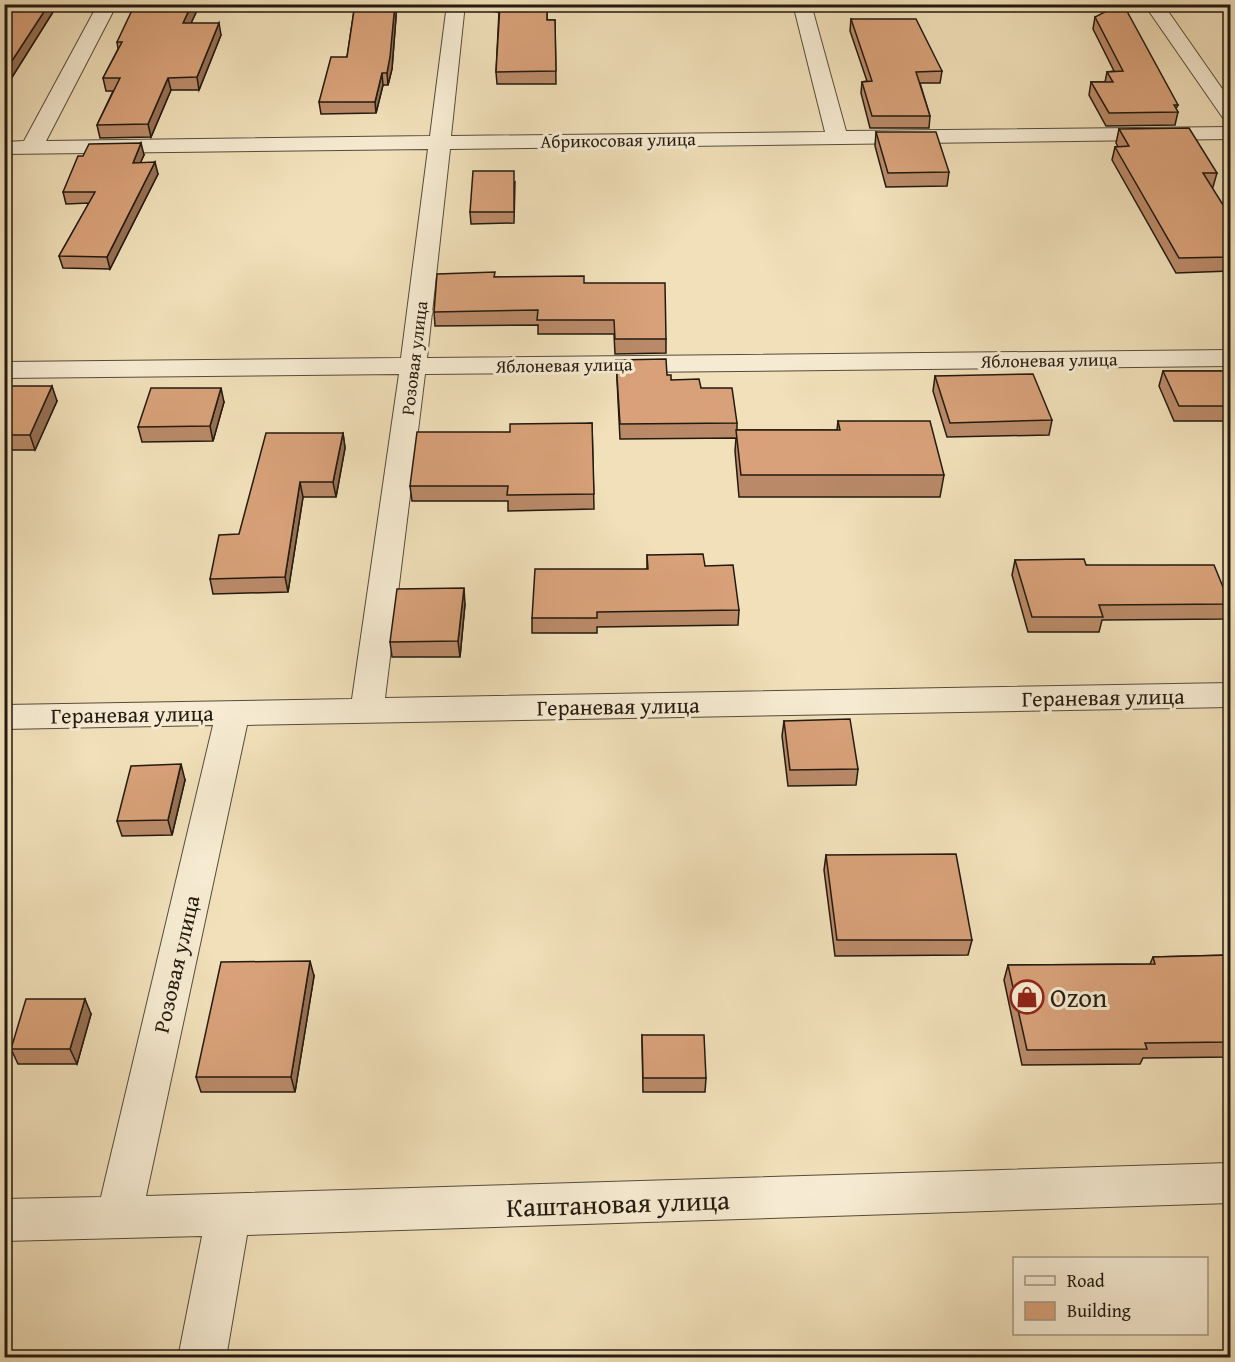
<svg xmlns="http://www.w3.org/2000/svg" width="1235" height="1362" font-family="'Gentium Book Plus',serif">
<rect width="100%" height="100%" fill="#f1e0ba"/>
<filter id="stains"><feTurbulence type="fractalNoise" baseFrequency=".00333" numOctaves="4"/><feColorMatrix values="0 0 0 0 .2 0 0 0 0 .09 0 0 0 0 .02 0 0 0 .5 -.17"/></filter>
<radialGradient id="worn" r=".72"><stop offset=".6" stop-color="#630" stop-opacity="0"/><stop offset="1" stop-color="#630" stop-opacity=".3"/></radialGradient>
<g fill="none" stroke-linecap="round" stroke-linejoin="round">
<g stroke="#564c3a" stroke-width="2">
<path id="street" d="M 98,4 L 117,4 L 46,141 L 430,136 L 447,4 L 465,4 L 451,136 L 825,132 L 793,4 L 811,4 L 846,131 L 1230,127 L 1230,139 L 450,149 L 427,358 L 1230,350 L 1230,366 L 425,374 L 385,698 L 1230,683 L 1230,707 L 247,725 L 146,1196 L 1230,1163 L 1230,1203 L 247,1235 L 226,1358 L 178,1358 L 202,1236 L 4,1241 L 4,1199 L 101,1197 L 213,725 L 4,729 L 4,705 L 352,699 L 399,374 L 4,378 L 4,362 L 401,358 L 428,149 L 4,154 L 4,142 L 24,141 Z
M 1144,4 L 1163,4 L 1230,100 L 1230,120 L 1223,118 Z"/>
</g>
<use href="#street" fill="#f6ebd2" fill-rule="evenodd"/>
</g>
<path fill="#ba8a68" stroke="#231a0f" stroke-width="1.5" d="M 4,4 L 58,4 L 9,82 L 6,82 L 4,85 Z
M 200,4 L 191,23 L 221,35 L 199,90 L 171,90 L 151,137 L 100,138 L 97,125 L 113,91 L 106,91 L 103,78 L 118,49 L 117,42 Z
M 355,4 L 397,4 L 392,69 L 388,85 L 383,85 L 376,113 L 321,114 L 319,102 L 347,57 Z
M 495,4 L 547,4 L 547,20 L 555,20 L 556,84 L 497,84 L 496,72 L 499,12 L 496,12 Z
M 1095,17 L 1178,105 L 1176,109 L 1178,112 L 1175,125 L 1106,126 L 1089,95 L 1091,82 L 1105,82 L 1107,72 L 1114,71 L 1093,29 Z
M 851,19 L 942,71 L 940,83 L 920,83 L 930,116 L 929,128 L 870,128 L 861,93 L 862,82 L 867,81 L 850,31 Z
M 1119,129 L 1217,173 L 1213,187 L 1211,187 L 1230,216 L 1230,271 L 1176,273 L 1112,160 L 1115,147 L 1118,147 L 1116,143 Z
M 876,132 L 949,172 L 947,186 L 886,187 L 875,146 Z
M 144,155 L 140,163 L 158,174 L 110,269 L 63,268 L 59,256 L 89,203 L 66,204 L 63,192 Z
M 515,182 L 514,223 L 471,224 L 470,212 Z
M 495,277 L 584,283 L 666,339 L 666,353 L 615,354 L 614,334 L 538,334 L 538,325 L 435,326 L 434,312 Z
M 616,360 L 667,375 L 671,380 L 701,388 L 737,423 L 737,430 L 837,430 L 838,421 L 944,475 L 940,497 L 739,497 L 735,451 L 736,438 L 620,439 Z
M 1163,371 L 1230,371 L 1230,421 L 1174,421 L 1159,386 Z
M 935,376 L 1052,420 L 1049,435 L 947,437 L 933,391 Z
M 4,386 L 57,401 L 35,450 L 4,450 Z
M 224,402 L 213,441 L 142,442 L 138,427 Z
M 592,423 L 594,509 L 508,511 L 508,501 L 412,501 L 410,486 L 510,432 Z
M 343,433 L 345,448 L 336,497 L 303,497 L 288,592 L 213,594 L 210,579 L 239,534 Z
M 647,555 L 705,566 L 739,610 L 738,625 L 597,627 L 597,633 L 532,633 L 532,618 L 647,569 Z
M 1015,560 L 1086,565 L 1230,604 L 1225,619 L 1102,620 L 1099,632 L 1028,632 L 1012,575 Z
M 465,604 L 460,657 L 392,657 L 390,642 Z
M 784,721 L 858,769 L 856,785 L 788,786 L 782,736 Z
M 185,780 L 172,835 L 122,836 L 117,821 Z
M 826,855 L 972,940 L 968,955 L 835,956 L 824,870 Z
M 1230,955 L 1230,1057 L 1143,1058 L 1140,1064 L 1022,1065 L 1004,980 L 1008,965 L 1150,964 L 1153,957 Z
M 314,976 L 295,1092 L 201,1092 L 196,1077 Z
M 91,1014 L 77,1064 L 18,1064 L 11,1049 Z
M 642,1035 L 706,1078 L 705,1092 L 643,1092 Z"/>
<path fill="#977155" stroke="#231a0f" stroke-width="1.5" d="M 49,4 L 58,4 L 9,82 L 6,70 Z
M 192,4 L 200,4 L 185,36 L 183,23 Z
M 395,4 L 397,4 L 392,69 L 388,85 L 387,73 Z
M 219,23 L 221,35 L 199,90 L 197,77 Z
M 382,73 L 383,85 L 376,113 L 375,102 Z
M 168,78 L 171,90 L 151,137 L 148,124 Z
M 141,143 L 144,155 L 135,175 L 133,163 Z
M 155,162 L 158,174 L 110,269 L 107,257 Z
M 52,386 L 57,401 L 35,450 L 30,435 Z
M 221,388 L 224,402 L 213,441 L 210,426 Z
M 343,433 L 345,448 L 336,497 L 333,482 Z
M 300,482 L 303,497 L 288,592 L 285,577 Z
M 464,588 L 465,604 L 460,657 L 458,641 Z
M 181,764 L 185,780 L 172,835 L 168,820 Z
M 310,961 L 314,976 L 295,1092 L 291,1077 Z
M 85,999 L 91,1014 L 77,1064 L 70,1049 Z"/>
<path fill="#d8a179" stroke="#231a0f" stroke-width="1.5" d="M 4,4 L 49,4 L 6,70 L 4,70 Z
M 135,4 L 192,4 L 183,23 L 219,23 L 197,77 L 168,78 L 148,124 L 97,125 L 120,78 L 103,78 L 122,42 L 117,42 Z
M 355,4 L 395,4 L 390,57 L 387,73 L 382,73 L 375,102 L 319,102 L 331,57 L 347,57 Z
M 500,4 L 547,4 L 547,20 L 555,20 L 556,71 L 496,72 Z
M 1120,4 L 1123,4 L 1178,105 L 1174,105 L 1178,112 L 1109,113 L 1091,82 L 1113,82 L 1107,72 L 1123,71 L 1095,17 Z
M 851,19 L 916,19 L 942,71 L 916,72 L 930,116 L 872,116 L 862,82 L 872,81 Z
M 1189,128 L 1217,173 L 1203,173 L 1230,216 L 1230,257 L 1179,258 L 1115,147 L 1129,146 L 1119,129 Z
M 876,132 L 936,132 L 949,172 L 888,173 Z
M 141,143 L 133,163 L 155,162 L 107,257 L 59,256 L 95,192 L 63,192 L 78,156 L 83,156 L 89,144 Z
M 473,171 L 514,171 L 514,212 L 470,212 Z
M 495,272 L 494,277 L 584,276 L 584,283 L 665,283 L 666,339 L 615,339 L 614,320 L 537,320 L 538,310 L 434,312 L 437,274 Z
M 666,359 L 667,375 L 671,375 L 671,380 L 699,379 L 701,388 L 732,388 L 737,423 L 620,424 L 616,360 Z
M 1163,371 L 1230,371 L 1230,406 L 1179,406 Z
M 1033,374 L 1052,420 L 950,423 L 935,376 Z
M 4,386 L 52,386 L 30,435 L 4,435 Z
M 151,388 L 221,388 L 210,426 L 138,427 Z
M 838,421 L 930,421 L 944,475 L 741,475 L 736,430 L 840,430 Z
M 592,423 L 594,494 L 507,495 L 508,486 L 410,486 L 417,432 L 510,432 L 510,424 Z
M 266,433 L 343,433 L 333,482 L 300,482 L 285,577 L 210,579 L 219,535 L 239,534 Z
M 703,554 L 705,566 L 733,565 L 739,610 L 597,612 L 597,618 L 532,618 L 535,569 L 648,569 L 647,555 Z
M 1084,559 L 1086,565 L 1214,565 L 1230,604 L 1099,605 L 1103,617 L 1032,617 L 1015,560 Z
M 464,588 L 458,641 L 390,642 L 397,589 Z
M 850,719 L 858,769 L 790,770 L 784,721 Z
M 181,764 L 168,820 L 117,821 L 131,766 Z
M 956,854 L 972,940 L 837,940 L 826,855 Z
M 1230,955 L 1230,1042 L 1145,1043 L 1147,1049 L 1027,1050 L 1008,965 L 1155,964 L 1153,957 Z
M 310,961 L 291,1077 L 196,1077 L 221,962 Z
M 26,999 L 85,999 L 70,1049 L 11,1049 Z
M 642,1035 L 704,1035 L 706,1078 L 643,1078 Z"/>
<defs>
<g id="shop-ring" transform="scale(1.725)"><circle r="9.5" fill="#f6ebd2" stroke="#8f2418" stroke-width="1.5"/><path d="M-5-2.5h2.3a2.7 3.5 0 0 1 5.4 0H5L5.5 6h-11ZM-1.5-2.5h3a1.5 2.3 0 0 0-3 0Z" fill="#8f2418"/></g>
</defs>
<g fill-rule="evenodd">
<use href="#shop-ring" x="1027" y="997"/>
</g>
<g text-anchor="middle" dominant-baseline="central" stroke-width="6" stroke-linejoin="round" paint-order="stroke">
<g font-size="18" fill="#231a0f" stroke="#f6ebd2">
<text transform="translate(618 140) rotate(-1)">Абрикосовая улица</text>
<text transform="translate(414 358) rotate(-83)">Розовая улица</text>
<text transform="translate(1049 360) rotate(-1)">Яблоневая улица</text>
<text transform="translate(564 365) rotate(-1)">Яблоневая улица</text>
</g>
<g font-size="22" fill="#231a0f" stroke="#f6ebd2">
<text transform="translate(1103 697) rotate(-1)">Гераневая улица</text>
<text transform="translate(618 706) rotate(-1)">Гераневая улица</text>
<text transform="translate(132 714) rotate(-1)">Гераневая улица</text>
<text transform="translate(176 964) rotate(-77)">Розовая улица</text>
</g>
<g font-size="27" fill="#231a0f" stroke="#f6ebd2" text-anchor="start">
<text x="1050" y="997">Ozon</text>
</g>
<g font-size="27" fill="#231a0f" stroke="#f6ebd2">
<text transform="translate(618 1203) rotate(-2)">Каштановая улица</text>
</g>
</g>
<rect width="1235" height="1362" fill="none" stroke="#f1e0ba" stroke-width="24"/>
<rect x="6" y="6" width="1223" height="1350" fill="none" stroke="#231a0f" stroke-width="3"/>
<rect x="12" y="12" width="1211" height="1338" fill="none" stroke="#231a0f" stroke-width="1.5"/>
<rect x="1013" y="1257" width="195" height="78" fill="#f6ebd2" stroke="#a29784" stroke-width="1.5"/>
<rect x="1025" y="1276" width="30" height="9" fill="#f6ebd2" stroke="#a29784" stroke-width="1.5"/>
<text x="1067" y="1287" font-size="18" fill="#231a0f">Road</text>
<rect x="1025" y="1302" width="30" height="18" fill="#d8a179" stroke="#a29784" stroke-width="1.5"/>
<text x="1067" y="1317" font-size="18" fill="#231a0f">Building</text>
<rect width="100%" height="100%" filter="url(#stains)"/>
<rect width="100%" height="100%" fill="url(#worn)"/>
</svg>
